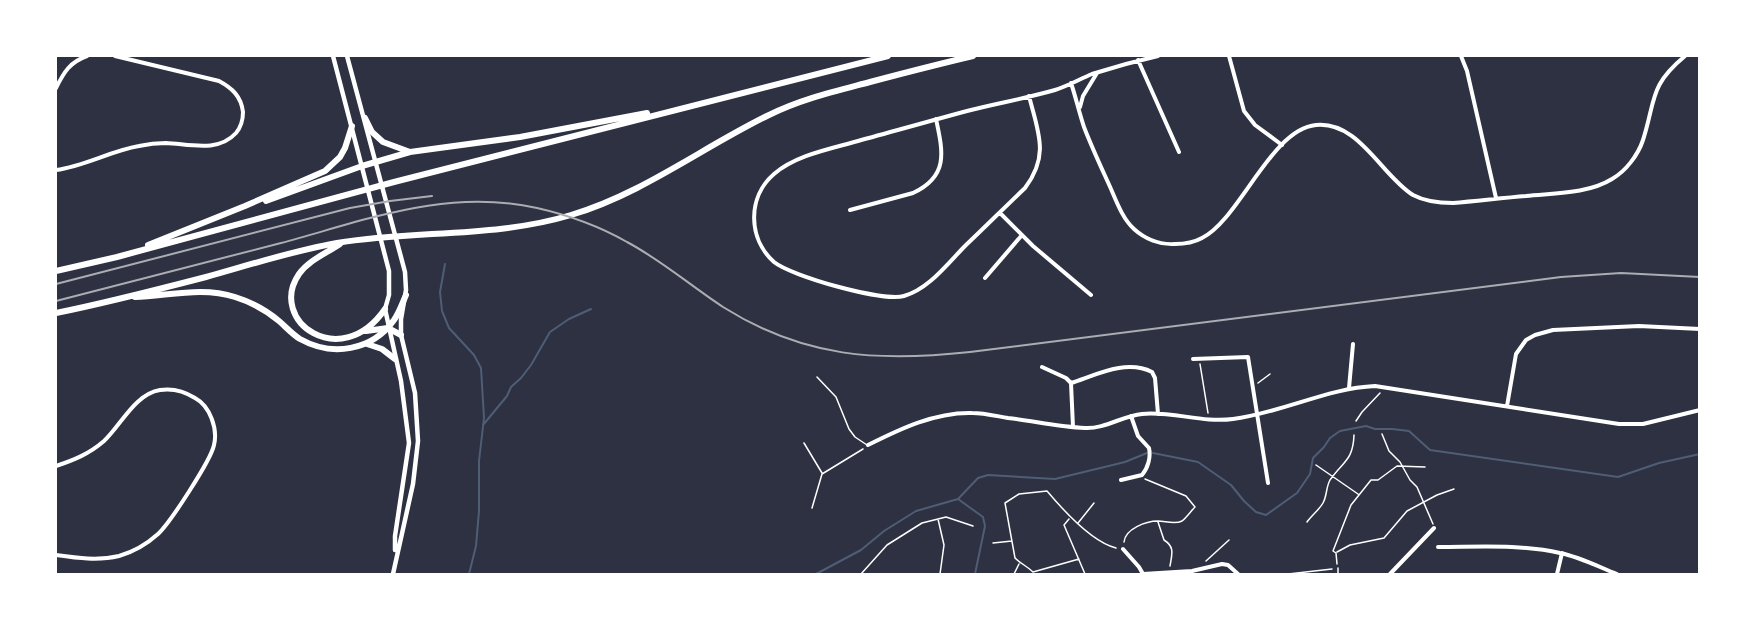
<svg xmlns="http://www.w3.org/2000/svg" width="1755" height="630" font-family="Spectral,serif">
<rect width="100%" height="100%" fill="#2d3142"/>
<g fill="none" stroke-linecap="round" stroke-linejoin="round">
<path stroke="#4f5d75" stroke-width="2" d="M 445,264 L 440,292 L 442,311 L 449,328 L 474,355 L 481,368 L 484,418 L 479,461 L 479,511 L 476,546 L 469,574
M 483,425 L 507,396 L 511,387 L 521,378 L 531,365 L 550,332 L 569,319 L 591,309
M 1153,453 L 1198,462 L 1231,485 L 1244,501 L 1256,512 L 1266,515 L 1297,493 L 1310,474 L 1313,458 L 1324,447 L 1330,438 L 1340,431 L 1366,426 L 1375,429 L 1392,429 L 1409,431 L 1430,450 L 1618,477 L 1659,463 L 1700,454
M 958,499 L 983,517 L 985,526 L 975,574
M 816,574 L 861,550 L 884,531 L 916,511 L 958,499 L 978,478 L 988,475 L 1055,479 L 1125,462 L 1147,453"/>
<path stroke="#fff" stroke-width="1.5" d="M 1200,364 L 1208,413
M 1258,383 L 1270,374
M 1356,421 L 1362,412 L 1380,393
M 1382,434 L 1389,451 L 1400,462 L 1410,480 L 1417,487 L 1433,524
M 804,443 L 822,473
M 1316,465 L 1358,494
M 812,508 L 822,474 L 863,449
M 938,519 L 944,545 L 940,574
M 1069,519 L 1064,525 L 1085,574
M 1158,522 L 1164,540 C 1175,547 1172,554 1170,566
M 1307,522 C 1312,515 1319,510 1323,503 C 1327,496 1326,487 1330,480 C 1343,461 1353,461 1354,435
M 1078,523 L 1094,503
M 1124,542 C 1125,529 1146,521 1158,521 C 1165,521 1175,525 1182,521 C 1186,518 1191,511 1195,507 L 1186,496 L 1145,479
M 993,543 L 1012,541
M 1337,552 L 1350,545 L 1384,538 L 1407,511 L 1437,495 L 1454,489
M 1079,559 L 1033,572 C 1027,566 1021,564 1015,558 L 1005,503 L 1019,494 L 1047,491 C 1063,510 1092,542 1116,548
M 1206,561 L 1229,540
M 1337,564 L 1336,553 L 1333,551 L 1351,505 L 1371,480 L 1378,480 L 1397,466 L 1425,467
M 861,574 L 887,545 L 922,523 L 946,517 L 973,526
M 1014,574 L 1019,564
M 1288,574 L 1332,569"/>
<path stroke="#fff" stroke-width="1.5" d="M 817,377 L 836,397 L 849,429 L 855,437 L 867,445
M 1338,568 L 1338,574"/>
<path stroke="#fff" stroke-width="4" d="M 1229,56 L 1244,111 L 1255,125 L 1282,145
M 1461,56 L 1467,71 L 1496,198
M 1138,60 L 1179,152
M 1071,83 C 1076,98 1079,112 1084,127 C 1092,148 1102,169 1111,189 C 1117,203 1123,219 1134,229 C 1145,239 1160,245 1175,244 C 1185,244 1193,243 1202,238 C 1240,219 1271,129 1316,125 C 1359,121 1381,175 1413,195 C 1426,202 1439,203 1453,203 C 1477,201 1502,198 1526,196 C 1553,193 1588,194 1612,179 C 1626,171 1638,155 1643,140 C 1656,99 1649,86 1685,56
M 56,88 C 64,72 70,62 87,56
M 1029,96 C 1038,132 1050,155 1025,188 C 1005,207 986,226 966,245 C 948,263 929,289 904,296 C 882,302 791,276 774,262 C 748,239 747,197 774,174 C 796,155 830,149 858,141 C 895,131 933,120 971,110 C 999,103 1027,98 1055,90 C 1068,86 1080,79 1092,74 C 1114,67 1136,61 1158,56
M 1080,107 L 1083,96 L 1097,73
M 56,170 C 85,166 110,151 139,146 C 148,144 157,143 166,143 C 189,144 218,153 236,133 C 241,127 243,119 243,112 C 241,96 232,88 219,81 L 115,56
M 850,210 L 913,193 C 949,176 943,152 936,119
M 1000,213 L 1033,246 L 1091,295
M 985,278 L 1022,235
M 1193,359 L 1248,357 L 1268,483
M 1042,367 L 1066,378 L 1071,383
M 1349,388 L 1353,344
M 1507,406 L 1516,354 L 1526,340 L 1535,335 L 1553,330 L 1639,326 L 1700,329
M 1073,427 L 1071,383 C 1096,375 1126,359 1152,372 L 1155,378 L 1158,414
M 868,445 C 900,429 935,412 972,413 C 984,413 996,416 1008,418 C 1034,421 1059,427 1085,428 C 1105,429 1122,416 1142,414 C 1172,411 1202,423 1233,419 C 1281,413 1328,388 1375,386 L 1619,424 L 1643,424 L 1700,410
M 56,466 C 74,460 89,454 104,441 C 121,425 135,394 160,390 C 173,388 184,391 195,398 C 210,406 218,429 214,445 C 211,460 170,523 158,534 C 148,543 133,552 119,556 C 98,561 77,558 56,555
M 1121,480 L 1142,475 C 1148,468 1151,457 1149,448 L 1138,436 L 1131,416
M 1438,547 C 1478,547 1521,544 1560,553 C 1580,557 1599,567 1617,574
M 1123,549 L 1139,567 L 1143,574
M 1143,574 L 1192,571 L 1222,564 L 1228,565 L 1238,574
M 1390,574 L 1434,528
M 1557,574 L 1562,553"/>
<path stroke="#fff" stroke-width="4.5" d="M 333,56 L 389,271 L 389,295 L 385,309 L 401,381 L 409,443 L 395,536 L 395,550
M 347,56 L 405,272 L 406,290 L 401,319 L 401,335 L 415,393 L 418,441 L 413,484 L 393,574"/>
<path stroke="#fff" stroke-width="6" d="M 365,118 L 372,132 L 383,142 L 410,152 L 520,137 L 647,113
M 266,201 L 362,166 L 410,152
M 340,244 C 327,253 309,260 299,274 C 267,321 341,373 385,309
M 148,245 L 245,206 L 325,171 L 340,157 L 345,148 L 352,126
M 56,271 L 117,257 L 394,182 L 888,56
M 135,297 C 168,296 202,286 235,297 C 251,302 266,310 279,321 C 286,327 292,334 300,339 C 332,357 372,351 394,320 C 399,313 402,304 406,295
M 56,313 C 106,303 156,290 206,277 C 249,265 292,251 337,243 C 415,230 495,238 571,215 C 642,194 703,147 769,115 C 801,99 836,91 870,82 C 904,73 939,64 973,56
M 366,331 L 388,328 L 401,335
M 367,344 L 382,349 L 395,359"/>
<path stroke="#abadb3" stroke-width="2" d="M 56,284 L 350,208 L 390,201 L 432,196
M 56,301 C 131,281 206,262 281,243 C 367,220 446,188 537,208 C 568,215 599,226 627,242 C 661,260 691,286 723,307 C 804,358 878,362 970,352 L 1561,277 L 1621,273 L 1700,277"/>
</g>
<rect width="1755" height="630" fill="none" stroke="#ffffff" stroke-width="114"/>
</svg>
